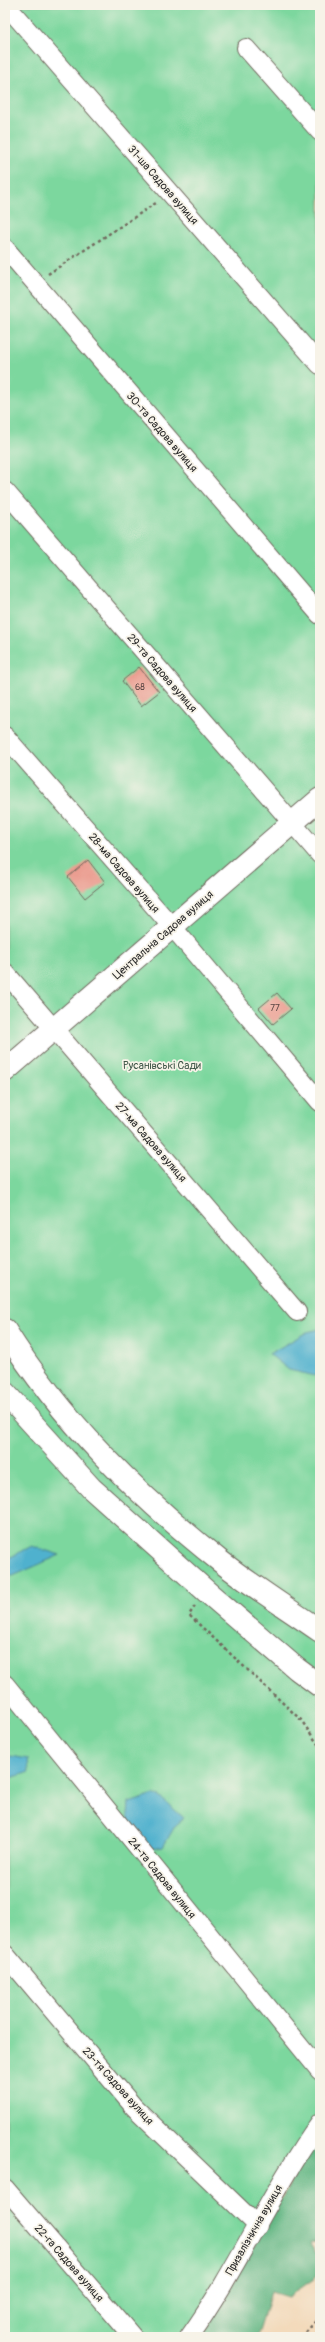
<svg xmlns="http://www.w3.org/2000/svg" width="325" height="2342" font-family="Pangolin,sans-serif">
<rect width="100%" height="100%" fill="#f7f3e8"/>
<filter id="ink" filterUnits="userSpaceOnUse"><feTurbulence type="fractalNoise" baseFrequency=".025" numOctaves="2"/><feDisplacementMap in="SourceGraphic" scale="8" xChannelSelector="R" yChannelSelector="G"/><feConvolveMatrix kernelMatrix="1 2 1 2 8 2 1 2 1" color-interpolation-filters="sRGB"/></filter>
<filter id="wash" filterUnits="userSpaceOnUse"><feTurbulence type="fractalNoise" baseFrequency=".012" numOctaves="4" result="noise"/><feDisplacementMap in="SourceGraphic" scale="16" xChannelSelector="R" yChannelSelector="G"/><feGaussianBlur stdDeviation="0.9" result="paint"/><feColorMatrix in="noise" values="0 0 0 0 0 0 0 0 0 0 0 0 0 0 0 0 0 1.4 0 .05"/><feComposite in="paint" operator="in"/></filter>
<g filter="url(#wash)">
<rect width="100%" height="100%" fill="#f3dabb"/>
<path fill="#7cd79e" stroke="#548164" d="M 5,5 L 320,5 L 320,2125 L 195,2337 L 5,2337 Z"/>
<path fill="#65b885" stroke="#487258" d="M 320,2131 L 320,2243 L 311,2242 L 314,2252 L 320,2255 L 318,2276 L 288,2297 L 271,2292 L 257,2337 L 202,2337 Z"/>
<path fill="#4fb1ce" stroke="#3d6e7c" d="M 320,1329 L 320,1377 L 289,1370 L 269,1354 L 307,1332 Z
M 32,1546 L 60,1555 L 13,1576 L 5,1576 L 5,1560 Z
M 11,1756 L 28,1759 L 29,1772 L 5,1780 L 5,1759 Z
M 154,1795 L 160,1797 L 184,1818 L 175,1826 L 163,1847 L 141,1851 L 127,1825 L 129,1803 Z"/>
<g id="blocks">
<path fill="#ea988b" d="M 139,667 L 159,692 L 141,706 L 122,681 Z
M 88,860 L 105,882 L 85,898 L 68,877 Z
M 277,993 L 291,1009 L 273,1024 L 259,1008 Z"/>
</g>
</g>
<g filter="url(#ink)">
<use href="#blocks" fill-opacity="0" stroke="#71685d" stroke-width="1"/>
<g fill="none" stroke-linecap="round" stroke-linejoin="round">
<g stroke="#71685d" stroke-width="20">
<path id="street" d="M 6,5 L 320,365
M 246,48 L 320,132
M 5,248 L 320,615
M 5,491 L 320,855
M 5,736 L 181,937 L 320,1102
M 5,972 L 297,1312
M 5,1684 L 320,2071
M 5,1954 L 134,2107 L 258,2226
M 5,2188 L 133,2337
M 189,2337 C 238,2269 271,2190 320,2122"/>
</g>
<g stroke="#71685d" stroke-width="24">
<path id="secondary" d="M 5,1071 L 320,799
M 5,1330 C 62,1421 137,1495 220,1561 C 252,1586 287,1608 320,1631
M 5,1393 L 91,1488 L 206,1591 L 297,1669 L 320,1686"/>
</g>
<path stroke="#71685d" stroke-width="2.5" stroke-dasharray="3 3" stroke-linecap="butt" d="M 48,274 L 156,203
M 195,1606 L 189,1615 L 301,1720 L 320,1747
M 302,2337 L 320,2316"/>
<use href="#street" stroke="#fff" stroke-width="18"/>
<use href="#secondary" stroke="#fff" stroke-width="22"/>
<g stroke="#2b2b2b" stroke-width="4.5">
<path id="rail" d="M 317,2337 L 320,2333"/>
</g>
<use href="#rail" stroke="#f7f3e8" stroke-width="3" stroke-dasharray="9" stroke-linecap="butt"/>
</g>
</g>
<g text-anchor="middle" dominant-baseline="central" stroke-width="3.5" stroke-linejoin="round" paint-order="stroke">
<g font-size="9" fill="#5b4643">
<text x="140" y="687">68</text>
<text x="275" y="1008">77</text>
</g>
<g font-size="11" fill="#2b2b2b" stroke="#f7f3e8">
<text transform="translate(163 185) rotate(49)">31-ша Садова вулиця</text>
<text transform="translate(162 432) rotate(49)">30-та Садова вулиця</text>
<text transform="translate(162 673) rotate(49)">29-та Садова вулиця</text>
<text transform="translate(124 873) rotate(49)">28-ма Садова вулиця</text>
<text transform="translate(163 935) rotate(-41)">Центральна Садова вулиця</text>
<text transform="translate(151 1142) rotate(49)">27-ма Садова вулиця</text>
<text transform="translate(162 1878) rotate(51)">24-та Садова вулиця</text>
<text transform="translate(118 2086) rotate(48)">23-тя Садова вулиця</text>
<text transform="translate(254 2230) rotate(-60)">Призалізнична вулиця</text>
<text transform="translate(69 2263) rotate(49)">22-га Садова вулиця</text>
</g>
<g font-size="11" fill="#3f5648" stroke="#f7f3e8">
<text x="162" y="1065">Русанівські Сади</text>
</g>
</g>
<rect width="325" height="2342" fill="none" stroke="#f7f3e8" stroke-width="20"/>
</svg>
